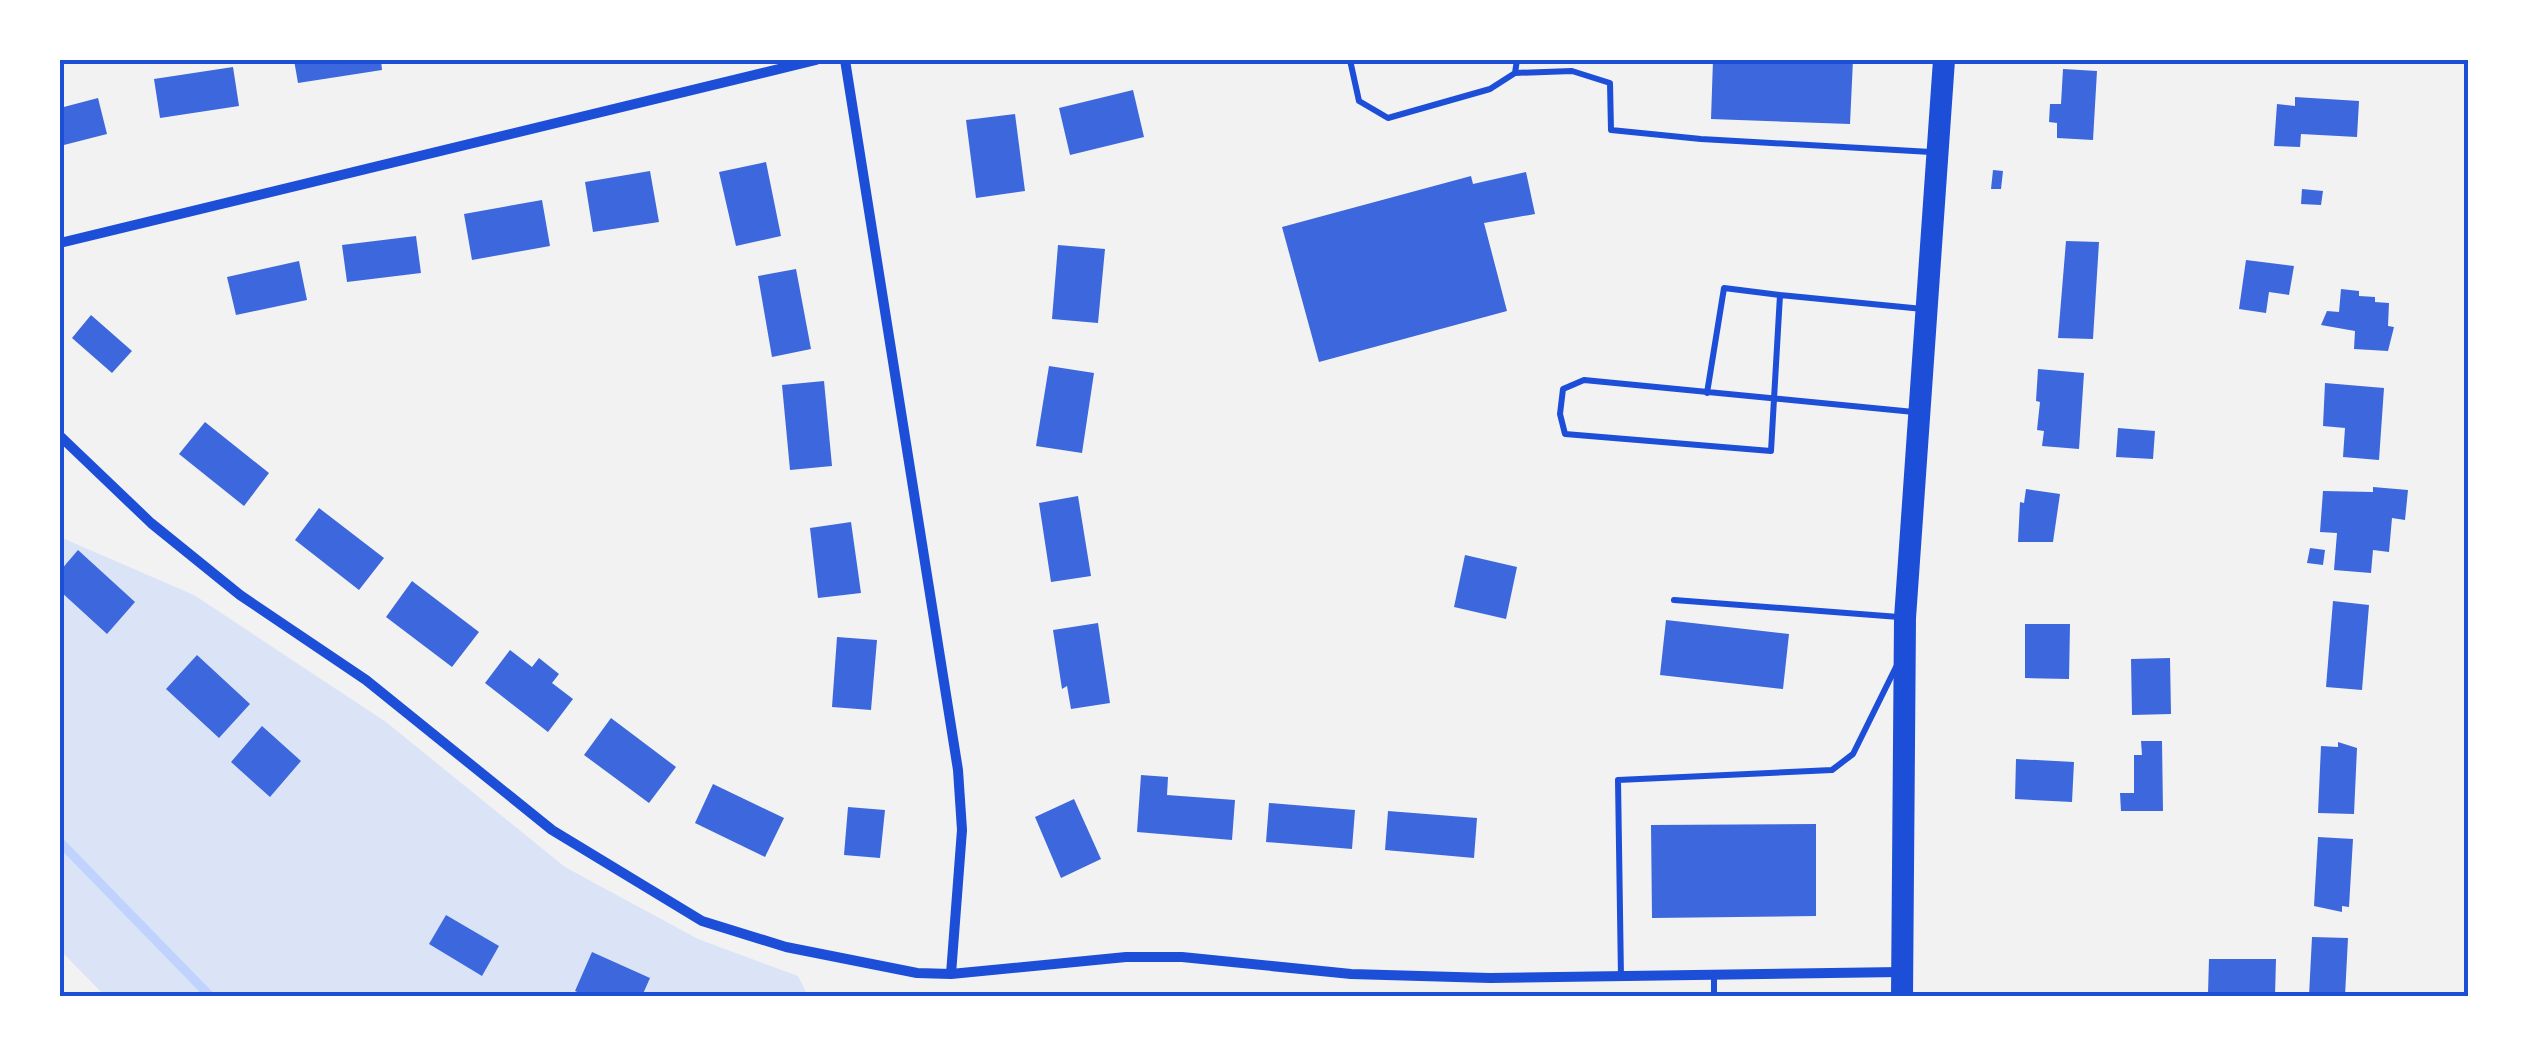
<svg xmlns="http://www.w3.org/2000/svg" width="2528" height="1056" font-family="Literata,serif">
<rect width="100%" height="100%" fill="#f2f2f2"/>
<path fill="#dbe4f7" d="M 60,537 L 194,595 L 386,722 L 565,867 L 698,939 L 798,976 L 808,996 L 105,996 L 60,950 Z"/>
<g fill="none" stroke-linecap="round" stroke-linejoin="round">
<path stroke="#bfd3fe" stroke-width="9" d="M 60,842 L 210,996"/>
</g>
<path fill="#3d67dc" d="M 294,60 L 381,60 L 382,70 L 298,83 Z
M 1713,60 L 1853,60 L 1850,124 L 1711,119 Z
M 233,67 L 239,106 L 160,118 L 154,79 Z
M 2063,69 L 2097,71 L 2093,140 L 2057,138 L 2057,123 L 2049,122 L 2050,104 L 2061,104 Z
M 1133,90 L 1144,137 L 1070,155 L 1059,108 Z
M 2295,97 L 2359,101 L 2357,137 L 2301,134 L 2300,147 L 2274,146 L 2277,104 L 2295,106 Z
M 98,98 L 107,134 L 60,146 L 60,108 Z
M 1015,114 L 1025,191 L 976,198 L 966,120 Z
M 766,162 L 781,236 L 736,246 L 719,172 Z
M 1993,170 L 2003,171 L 2001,189 L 1991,189 Z
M 650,171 L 659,222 L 593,232 L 585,182 Z
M 1526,172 L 1535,214 L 1484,223 L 1507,311 L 1319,362 L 1282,227 L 1471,176 L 1473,184 Z
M 2302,189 L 2323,191 L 2321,205 L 2301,204 Z
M 542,200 L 550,246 L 472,260 L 464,214 Z
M 416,236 L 421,273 L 347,282 L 342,245 Z
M 2066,241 L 2099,242 L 2093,339 L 2058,338 Z
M 1058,245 L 1105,249 L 1098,323 L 1052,319 Z
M 2246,260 L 2294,266 L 2289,295 L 2269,292 L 2266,313 L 2239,309 Z
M 299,261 L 307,300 L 236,315 L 227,277 Z
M 796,269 L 811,349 L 772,357 L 758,276 Z
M 2341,289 L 2359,291 L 2359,296 L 2375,297 L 2375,302 L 2389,303 L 2388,326 L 2394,327 L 2388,351 L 2354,349 L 2355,331 L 2321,325 L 2327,311 L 2339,312 Z
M 91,315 L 132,351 L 112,373 L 72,338 Z
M 1049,366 L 1094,373 L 1082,453 L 1036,446 Z
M 2038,369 L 2084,373 L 2079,449 L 2042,446 L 2044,431 L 2037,430 L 2040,402 L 2036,401 Z
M 824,381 L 832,466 L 790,470 L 782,385 Z
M 2325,383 L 2384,388 L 2379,460 L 2343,457 L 2345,428 L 2323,426 Z
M 205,422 L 269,473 L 244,506 L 179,454 Z
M 2118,428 L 2155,431 L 2153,459 L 2116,457 Z
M 2373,487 L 2408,490 L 2405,520 L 2392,518 L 2389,552 L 2373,550 L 2371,573 L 2334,570 L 2337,533 L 2320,532 L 2323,491 L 2373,492 Z
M 2026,489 L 2060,494 L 2053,542 L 2018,542 L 2020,502 L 2024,503 Z
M 1078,496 L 1091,576 L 1051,582 L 1039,503 Z
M 319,508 L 384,558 L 359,590 L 295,540 Z
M 851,522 L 861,593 L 818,598 L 810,528 Z
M 2310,548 L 2325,550 L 2323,565 L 2307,563 Z
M 78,550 L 135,602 L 107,634 L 60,591 L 60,571 Z
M 1465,555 L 1517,567 L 1506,619 L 1454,607 Z
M 412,581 L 479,632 L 452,667 L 386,617 Z
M 2333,601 L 2369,605 L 2362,690 L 2326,687 Z
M 1666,620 L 1789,634 L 1783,689 L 1660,675 Z
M 1098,623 L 1110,703 L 1071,709 L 1067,686 L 1062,689 L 1053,630 Z
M 2025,624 L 2070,624 L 2069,679 L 2025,678 Z
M 837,637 L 877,640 L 871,710 L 832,707 Z
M 510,650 L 532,667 L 539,658 L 559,674 L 552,683 L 573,699 L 548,732 L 485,683 Z
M 197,655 L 250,704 L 219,738 L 166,689 Z
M 2170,658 L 2171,714 L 2132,715 L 2131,659 Z
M 611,718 L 676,767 L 649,803 L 584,755 Z
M 262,726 L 301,761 L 270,797 L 231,762 Z
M 2141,741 L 2162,741 L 2163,811 L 2121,811 L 2120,793 L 2134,793 L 2134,755 L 2142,755 Z
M 2338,742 L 2357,748 L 2354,814 L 2318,813 L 2321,746 L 2338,747 Z
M 2016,759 L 2074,762 L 2072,802 L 2015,799 Z
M 1141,775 L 1168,777 L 1167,795 L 1235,800 L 1232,840 L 1137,832 Z
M 713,784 L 784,818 L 765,857 L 695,823 Z
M 1074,799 L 1101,859 L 1061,878 L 1035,817 Z
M 1269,803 L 1355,810 L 1352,849 L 1266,842 Z
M 848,807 L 885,810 L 880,858 L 844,855 Z
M 1388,811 L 1477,818 L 1474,858 L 1385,850 Z
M 1816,824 L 1816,916 L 1652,918 L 1651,825 Z
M 2318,837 L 2353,839 L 2349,907 L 2342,906 L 2342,912 L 2314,906 Z
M 446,915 L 499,946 L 482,976 L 429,944 Z
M 2312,937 L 2348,938 L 2345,996 L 2309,996 Z
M 592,952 L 650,978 L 642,996 L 586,996 L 575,991 Z
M 2209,959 L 2276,959 L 2275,996 L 2208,993 Z"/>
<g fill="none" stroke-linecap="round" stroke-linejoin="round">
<path stroke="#1d4ed8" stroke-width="6" d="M 1350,60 L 1359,101 L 1388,118 L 1490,89 L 1515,73 L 1517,60
M 1515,73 L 1572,71 L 1610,83 L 1611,130 L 1701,139 L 1931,152
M 1707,393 L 1724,288 L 1780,295
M 1914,412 L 1584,380 L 1563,389 L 1560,414 L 1565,434 L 1771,451 L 1780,295 L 1923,309
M 1674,600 L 1899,617
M 1621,978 L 1618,780 L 1832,770 L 1853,754 L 1896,667
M 1714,978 L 1714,996"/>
<path stroke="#1d4ed8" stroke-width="10" d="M 845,60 L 958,770 L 962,830 L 951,974
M 60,243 L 816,60
M 60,436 L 151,523 L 240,595 L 366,680 L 552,830 L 702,921 L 786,947 L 917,973 L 951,974 L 1126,957 L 1182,957 L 1351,974 L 1490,978 L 1901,972"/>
<path stroke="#1d4ed8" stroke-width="22" d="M 1902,996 L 1905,618 L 1944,60"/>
</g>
<rect width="2528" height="1056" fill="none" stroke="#ffffff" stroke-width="125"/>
<rect x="62" y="62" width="2404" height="932" fill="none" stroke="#1d4ed8" stroke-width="4"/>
</svg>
